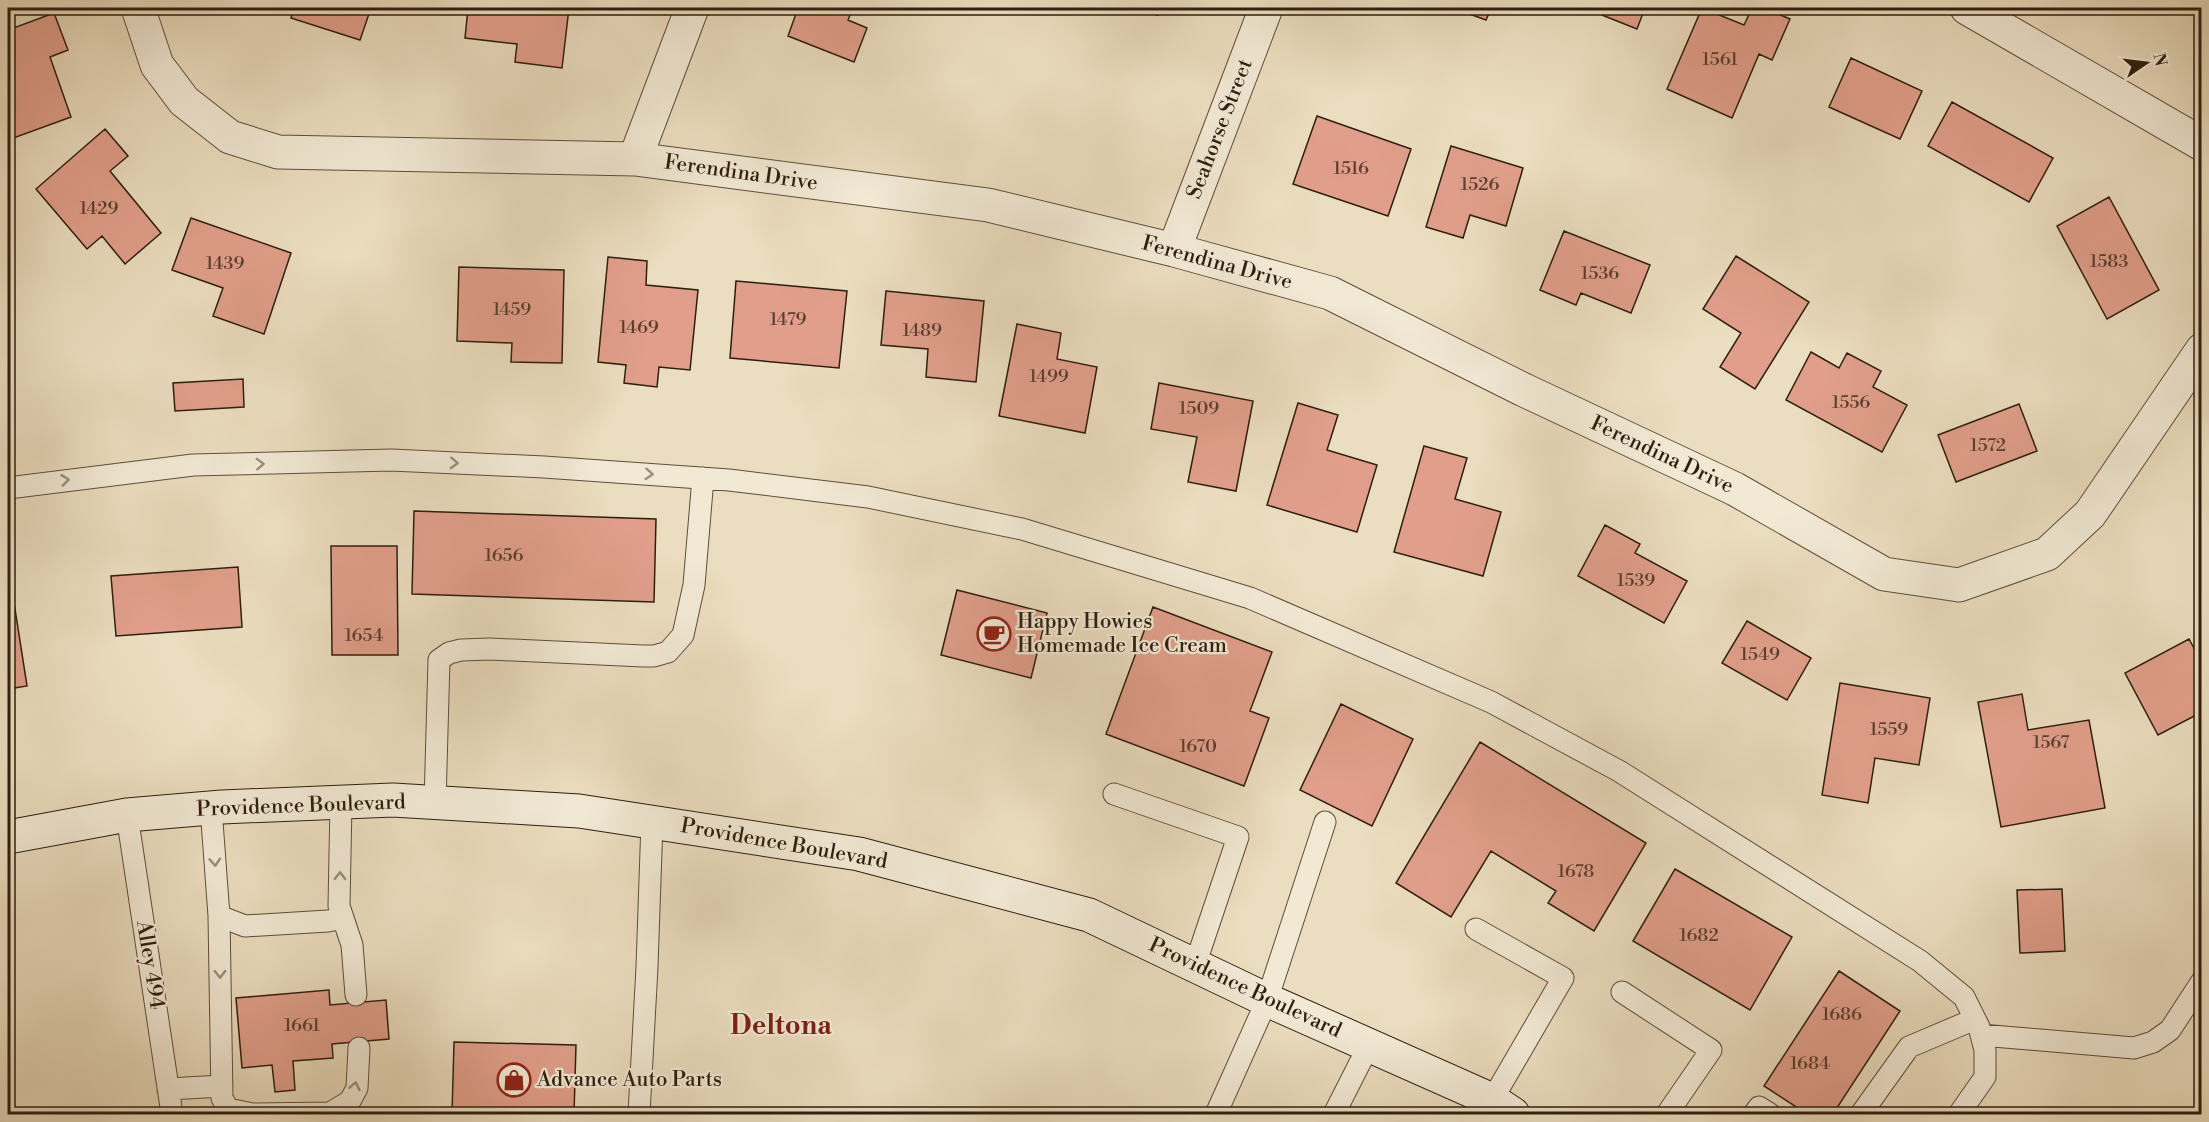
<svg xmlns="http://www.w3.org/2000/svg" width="2209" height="1122" font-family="'Libre Bodoni',serif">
<rect width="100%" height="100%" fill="#ebddbf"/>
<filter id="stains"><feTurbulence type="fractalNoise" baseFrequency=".00333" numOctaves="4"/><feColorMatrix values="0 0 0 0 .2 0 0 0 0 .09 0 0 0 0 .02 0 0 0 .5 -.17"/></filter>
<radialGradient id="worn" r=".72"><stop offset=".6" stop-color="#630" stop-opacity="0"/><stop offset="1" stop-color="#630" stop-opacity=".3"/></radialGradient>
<path fill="#e19f8b" stroke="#2e1e0f" stroke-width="1.5" d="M 294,8 L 371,8 L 360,40 L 291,18 Z
M 468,8 L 569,8 L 562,68 L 515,62 L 517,44 L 465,38 Z
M 798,8 L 853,8 L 848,20 L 867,28 L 854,62 L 788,36 Z
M 1127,8 L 1160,8 L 1158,15 Z
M 1453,8 L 1491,8 L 1486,20 Z
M 1605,8 L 1645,8 L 1637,29 L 1602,15 Z
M 1702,8 L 1744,25 L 1752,8 L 1764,8 L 1790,19 L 1772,60 L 1759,54 L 1732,118 L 1667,89 Z
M 54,13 L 68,50 L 50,57 L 71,117 L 8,140 L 8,30 Z
M 1851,58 L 1922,91 L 1900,139 L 1829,107 Z
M 1952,102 L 2053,158 L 2029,202 L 1928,146 Z
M 1317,116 L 1411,149 L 1388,216 L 1293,184 Z
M 105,129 L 128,156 L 110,171 L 161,233 L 125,264 L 102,236 L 87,249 L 36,189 Z
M 1451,146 L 1523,168 L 1506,226 L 1470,215 L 1463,238 L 1426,227 Z
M 2109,197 L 2159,290 L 2107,319 L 2057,226 Z
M 191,218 L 291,253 L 264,334 L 213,316 L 223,288 L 172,270 Z
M 1564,231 L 1650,265 L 1631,313 L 1581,293 L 1576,305 L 1540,290 Z
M 1736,256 L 1809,302 L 1755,389 L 1720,367 L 1741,333 L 1703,309 Z
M 608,257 L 647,261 L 646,285 L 698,290 L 690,370 L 659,367 L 657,387 L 624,383 L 626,365 L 598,362 Z
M 459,267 L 564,270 L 562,363 L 511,362 L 512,343 L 457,341 Z
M 736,281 L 847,291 L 839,368 L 730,358 Z
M 886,291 L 984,301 L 976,382 L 926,377 L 928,349 L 881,345 Z
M 1017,324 L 1061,333 L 1057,359 L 1097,367 L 1085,433 L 999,416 Z
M 1811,352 L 1839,368 L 1847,353 L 1881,371 L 1873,387 L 1907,405 L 1882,452 L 1786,400 Z
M 243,379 L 244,407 L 175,411 L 173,383 Z
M 1159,383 L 1253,401 L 1236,491 L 1188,482 L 1197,437 L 1151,429 Z
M 1298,403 L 1338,415 L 1327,450 L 1377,465 L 1357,532 L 1267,505 Z
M 2019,404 L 2037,451 L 1956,482 L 1938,435 Z
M 1424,446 L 1467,458 L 1455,499 L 1501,512 L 1483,576 L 1394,552 Z
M 414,511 L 656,519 L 654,602 L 412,594 Z
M 1605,525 L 1640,544 L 1635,553 L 1687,581 L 1664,623 L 1578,576 Z
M 331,546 L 397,546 L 398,655 L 332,655 Z
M 8,564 L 27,686 L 8,689 Z
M 238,567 L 242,627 L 116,636 L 111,576 Z
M 957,590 L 1047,613 L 1031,678 L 941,655 Z
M 1153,607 L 1272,652 L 1250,711 L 1269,718 L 1244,786 L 1106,734 Z
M 1747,621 L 1811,658 L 1787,700 L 1722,663 Z
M 2189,639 L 2202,663 L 2202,712 L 2158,735 L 2125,673 Z
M 1840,683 L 1930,698 L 1919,765 L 1875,758 L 1868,803 L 1822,795 Z
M 2022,694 L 2028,730 L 2089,720 L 2105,808 L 2001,827 L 1978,702 Z
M 1341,704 L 1413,739 L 1372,826 L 1300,790 Z
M 1480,742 L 1646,843 L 1594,931 L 1548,903 L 1556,891 L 1491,851 L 1451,917 L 1396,883 Z
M 1675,869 L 1792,937 L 1750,1010 L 1633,941 Z
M 2062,889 L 2065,951 L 2020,953 L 2017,890 Z
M 1839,971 L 1900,1011 L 1833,1114 L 1807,1114 L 1764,1086 Z
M 329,990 L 330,1005 L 386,1000 L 389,1039 L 332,1044 L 333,1058 L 293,1061 L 295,1090 L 275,1092 L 272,1065 L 242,1068 L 236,998 Z
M 454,1042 L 576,1045 L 574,1114 L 452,1114 Z"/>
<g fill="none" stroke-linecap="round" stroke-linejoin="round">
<g stroke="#5d4e3b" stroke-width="23">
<path id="lane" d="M 8,488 L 193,465 L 391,460 L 544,467 L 729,480 L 868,497 L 1022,529 L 1250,598 L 1491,702 L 1619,771 L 1920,961 L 1964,997 L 1979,1027 L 1985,1050 L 1985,1077 L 1959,1114
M 1114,794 L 1238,837 L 1195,965
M 341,803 L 339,906 L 352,945 L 356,995
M 435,803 L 439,660 L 449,653 L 461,650 L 490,649 L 643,656 L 654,656 L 668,652 L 683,635 L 694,585 L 703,478
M 211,808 L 219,916 L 222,1098 L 228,1109 L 253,1114 L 330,1113 L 350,1101 L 357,1088 L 359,1048
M 127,815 L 172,1114
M 219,916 L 245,926 L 328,921 L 342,918
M 1476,929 L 1563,978 L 1492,1100
M 1622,992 L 1711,1050 L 1667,1114
M 1981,1035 L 2134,1048 L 2153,1042 L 2170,1030 L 2202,981
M 168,1089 L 222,1086
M 639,1114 L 647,967 L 652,822
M 1216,1114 L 1267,1000 L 1325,822
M 1334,1114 L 1369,1045
M 1754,1114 L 1759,1107 L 1770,1114
M 1861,1114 L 1909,1047 L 1975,1019"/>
</g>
<g stroke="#5d4e3b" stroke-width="35">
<path id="street" d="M 138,8 L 157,65 L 184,101 L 230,137 L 278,152 L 635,159 L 988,205 L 1174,250 L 1330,293 L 1524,390 L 1735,489 L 1884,574 L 1959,585 L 2047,554 L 2090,514 L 2202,350
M 1967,8 L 2202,144
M 635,159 L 692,8
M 1174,250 L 1266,8"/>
</g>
<g stroke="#2e1e0f" stroke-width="35">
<path id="secondary" d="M 8,837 L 127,815 L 222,807 L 393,800 L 579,811 L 859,854 L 1089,915 L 1267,1000 L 1492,1100 L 1513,1114"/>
</g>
<use href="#lane" stroke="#f2e9d5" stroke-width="21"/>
<use href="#street" stroke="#f2e9d5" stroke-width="33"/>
<use href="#secondary" stroke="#f2e9d5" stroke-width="33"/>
</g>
<defs><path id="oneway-chevron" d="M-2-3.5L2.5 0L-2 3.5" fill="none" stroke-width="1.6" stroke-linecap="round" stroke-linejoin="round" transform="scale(1.5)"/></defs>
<g stroke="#9a8e7c">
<use href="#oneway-chevron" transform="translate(454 463) rotate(3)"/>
<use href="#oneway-chevron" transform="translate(260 464) rotate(-2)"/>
<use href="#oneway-chevron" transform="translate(649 474) rotate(4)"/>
<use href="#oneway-chevron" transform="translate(65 480) rotate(-7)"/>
<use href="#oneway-chevron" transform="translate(215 862) rotate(86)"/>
<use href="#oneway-chevron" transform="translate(340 876) rotate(-89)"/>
<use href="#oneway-chevron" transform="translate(220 974) rotate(89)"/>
<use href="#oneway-chevron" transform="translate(355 1086) rotate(-78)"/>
</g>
<defs>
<g id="cafe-ring" transform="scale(1.725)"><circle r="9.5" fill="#f2e9d5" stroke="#8f2418" stroke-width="1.5"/><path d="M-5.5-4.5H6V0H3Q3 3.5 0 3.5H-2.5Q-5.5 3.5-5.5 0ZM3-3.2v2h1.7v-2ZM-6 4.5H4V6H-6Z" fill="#8f2418"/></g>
<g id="shop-ring" transform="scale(1.725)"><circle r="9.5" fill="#f2e9d5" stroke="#8f2418" stroke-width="1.5"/><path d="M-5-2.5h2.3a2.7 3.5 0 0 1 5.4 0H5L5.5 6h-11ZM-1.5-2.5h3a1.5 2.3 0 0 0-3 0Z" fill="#8f2418"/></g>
</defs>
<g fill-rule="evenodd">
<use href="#cafe-ring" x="994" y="634"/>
<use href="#shop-ring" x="514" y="1080"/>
</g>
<g text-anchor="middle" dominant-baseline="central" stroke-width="4.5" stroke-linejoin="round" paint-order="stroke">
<g font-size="18" fill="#5b3e2e">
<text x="1720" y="59">1561</text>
<text x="1351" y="168">1516</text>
<text x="1480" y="184">1526</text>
<text x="99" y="208">1429</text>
<text x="2109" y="261">1583</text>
<text x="225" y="263">1439</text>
<text x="1600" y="273">1536</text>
<text x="512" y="309">1459</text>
<text x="788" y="319">1479</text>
<text x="639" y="327">1469</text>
<text x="922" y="330">1489</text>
<text x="1049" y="376">1499</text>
<text x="1851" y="402">1556</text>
<text x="1199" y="408">1509</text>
<text x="1988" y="445">1572</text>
<text x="504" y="555">1656</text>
<text x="1636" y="580">1539</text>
<text x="364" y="635">1654</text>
<text x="1760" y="654">1549</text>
<text x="1889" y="729">1559</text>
<text x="2051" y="742">1567</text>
<text x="1198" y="746">1670</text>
<text x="1576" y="871">1678</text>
<text x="1699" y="935">1682</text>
<text x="1842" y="1014">1686</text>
<text x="302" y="1025">1661</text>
<text x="1810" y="1063">1684</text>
</g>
<g font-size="21" fill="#2e1e0f" stroke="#f2e9d5">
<text transform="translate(1220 129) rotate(-69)">Seahorse Street</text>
<text transform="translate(741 173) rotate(8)">Ferendina Drive</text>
<text transform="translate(1217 263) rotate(15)">Ferendina Drive</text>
<text transform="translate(1662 455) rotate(25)">Ferendina Drive</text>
<text transform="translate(301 806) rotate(-2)">Providence Boulevard</text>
<text transform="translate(784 844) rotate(10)">Providence Boulevard</text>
<text transform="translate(150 965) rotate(81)">Alley 494</text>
<text transform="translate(1245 988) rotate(25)">Providence Boulevard</text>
</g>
<g font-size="21" fill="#2e1e0f" stroke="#f2e9d5" text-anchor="start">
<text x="1017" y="622">Happy Howies<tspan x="1017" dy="24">Homemade Ice Cream</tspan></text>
<text x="537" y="1080">Advance Auto Parts</text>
</g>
<g font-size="27" font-weight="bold" fill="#7a1f14" stroke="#f2e9d5">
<text x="781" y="1026">Deltona</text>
</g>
</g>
<rect width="2209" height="1122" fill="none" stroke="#ebddbf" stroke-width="30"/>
<rect x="9" y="9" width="2191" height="1104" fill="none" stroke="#2e1e0f" stroke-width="3"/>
<rect x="15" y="15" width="2179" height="1092" fill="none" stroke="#2e1e0f" stroke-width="1.5"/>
<g transform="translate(2146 63) rotate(76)" stroke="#f2e9d5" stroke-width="4.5" paint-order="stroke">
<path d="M0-4.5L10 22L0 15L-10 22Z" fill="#2e1e0f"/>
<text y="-9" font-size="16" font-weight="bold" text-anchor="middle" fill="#2e1e0f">N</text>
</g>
<rect width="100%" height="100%" filter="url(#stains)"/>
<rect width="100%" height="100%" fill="url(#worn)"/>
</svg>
